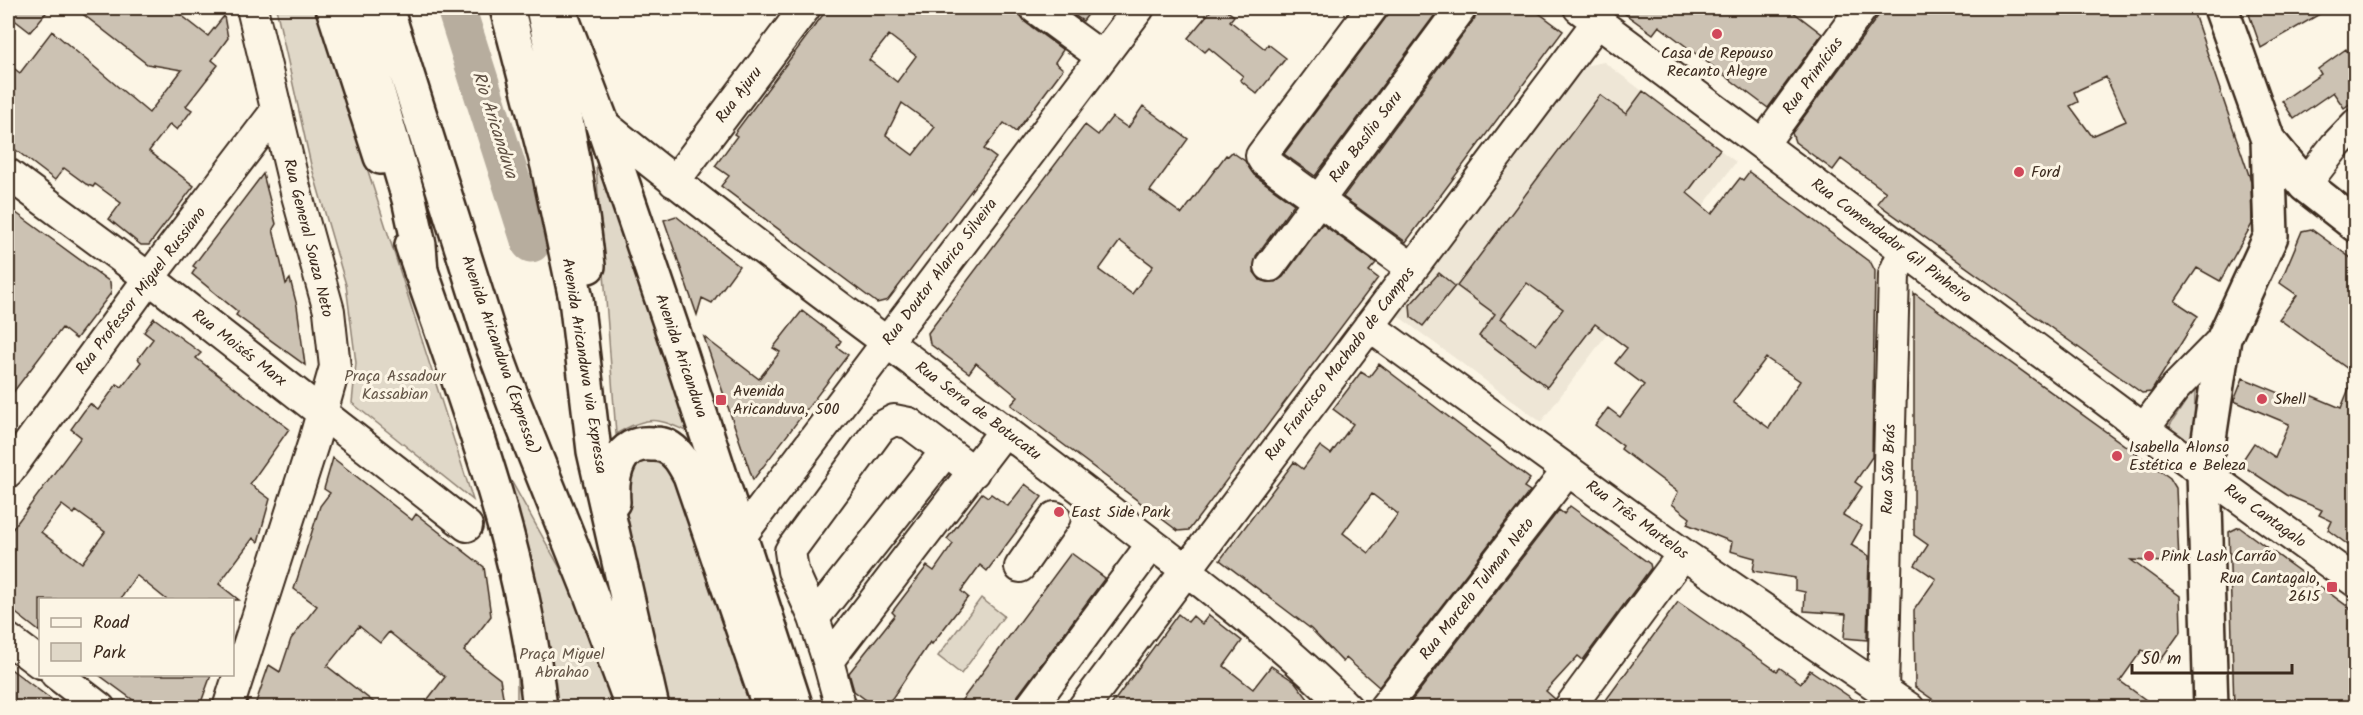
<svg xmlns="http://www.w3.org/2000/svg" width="2363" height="715" font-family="Kalam,sans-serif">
<rect width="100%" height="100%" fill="#fcf5e5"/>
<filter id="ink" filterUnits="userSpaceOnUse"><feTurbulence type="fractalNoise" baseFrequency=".0167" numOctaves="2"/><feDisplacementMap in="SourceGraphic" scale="12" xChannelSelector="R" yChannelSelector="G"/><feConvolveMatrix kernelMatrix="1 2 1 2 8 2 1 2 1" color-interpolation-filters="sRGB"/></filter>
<g filter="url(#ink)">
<path fill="#eee6d6" d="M 1604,62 L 1736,162 L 1541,422 L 1398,316 L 1584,66 Z"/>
<path fill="#e0d8c8" stroke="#8e8173" stroke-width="1.5" d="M 276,8 L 316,8 L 473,500 L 352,403 L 356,363 L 346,285 L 311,165 Z
M 609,165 L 691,434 C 660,417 647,415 616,434 L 596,166 Z
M 458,386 L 638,707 L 517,707 L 517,601 Z
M 2195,387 L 2194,440 L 2189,442 L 2171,431 L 2170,425 Z
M 646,458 L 671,469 L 759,707 L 669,707 L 653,655 L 624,530 L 625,487 L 633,463 Z
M 981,598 L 1004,616 L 961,674 L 938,656 Z"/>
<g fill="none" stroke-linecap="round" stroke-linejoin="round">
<path stroke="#b7ad9e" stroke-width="39" d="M 456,8 L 531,243"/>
</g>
<path fill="#ccc2b3" stroke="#3b2a1e" stroke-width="1.5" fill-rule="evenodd" d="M 8,8 L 50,8 L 30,32 L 8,15 Z
M 75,8 L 172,8 L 208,36 L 224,16 L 228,38 L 212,60 L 218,65 L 186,106 L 192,110 L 177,130 L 170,124 L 149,151 L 194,186 L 149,245 L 141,245 L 109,219 L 121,203 L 95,184 L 93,187 L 86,184 L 64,168 L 55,180 L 8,144 L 8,64 L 20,73 L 52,31 L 149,113 L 182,70 L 147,64 Z
M 828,8 L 1018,8 L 1025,22 L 1063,50 L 1055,62 L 1063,69 L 1016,132 L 1004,123 L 984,149 L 996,158 L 888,300 L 877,303 L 721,186 L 729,176 L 715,166 L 737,136 L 734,134 ZM 889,35 L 916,56 L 897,82 L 869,60 ZM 902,103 L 935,127 L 913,155 L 886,135 Z
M 1064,8 L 1093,8 L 1083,21 Z
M 1213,8 L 1223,8 L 1234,16 L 1230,21 L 1265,49 L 1268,44 L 1286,58 L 1257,94 L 1240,80 L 1243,76 L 1209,48 L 1205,52 L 1188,38 Z
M 1393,8 L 1440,8 L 1315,176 L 1284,154 Z
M 1478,8 L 1532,8 L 1563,31 L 1406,242 L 1343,197 L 1475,18 Z
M 1617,8 L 1788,8 L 1822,34 L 1768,108 L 1659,26 L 1653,34 Z
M 1884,8 L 2192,8 L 2251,181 L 2252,224 L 2220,281 L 2197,268 L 2175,301 L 2198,316 L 2151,392 L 2142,393 L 1877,203 L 1886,192 L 1841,159 L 1833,170 L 1795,142 L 1792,133 ZM 2106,77 L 2126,121 L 2092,136 L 2070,106 L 2078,102 L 2074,92 Z
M 2259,8 L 2330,8 L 2261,48 L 2249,14 Z
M 2346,49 L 2355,64 L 2355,100 L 2344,108 L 2333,92 L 2294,119 L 2282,101 L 2321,74 L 2318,69 Z
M 1643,91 L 1720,149 L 1687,193 L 1712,214 L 1740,178 L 1743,180 L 1749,172 L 1871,263 L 1875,271 L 1872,457 L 1855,482 L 1862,487 L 1843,515 L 1862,526 L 1851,545 L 1869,556 L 1867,640 L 1844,638 L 1846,614 L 1804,611 L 1805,592 L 1795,590 L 1795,578 L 1753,571 L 1755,558 L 1730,551 L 1732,542 L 1687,524 L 1690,518 L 1672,504 L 1678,492 L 1621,449 L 1623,446 L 1595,425 L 1608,408 L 1620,417 L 1644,385 L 1615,363 L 1627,348 L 1595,324 L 1547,387 L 1479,336 L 1495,314 L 1457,286 L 1600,95 L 1626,114 ZM 1527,283 L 1563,309 L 1536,345 L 1501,318 ZM 1766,358 L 1800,381 L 1769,428 L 1733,402 Z
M 1143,106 L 1188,139 L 1150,191 L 1182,214 L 1226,155 L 1228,156 L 1232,152 L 1245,161 L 1254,175 L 1294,204 L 1256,256 L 1254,272 L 1260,280 L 1276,282 L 1283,277 L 1322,224 L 1376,263 L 1369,271 L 1378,278 L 1189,530 L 1178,531 L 1011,405 L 1018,397 L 976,363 L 969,373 L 930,344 L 928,333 L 1085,125 L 1098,135 L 1112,117 L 1128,128 ZM 1120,241 L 1153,266 L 1132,294 L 1099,270 Z
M 263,174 L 276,224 L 273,229 L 286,284 L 290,279 L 297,306 L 305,365 L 236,315 L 238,312 L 192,274 L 196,268 L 193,266 Z
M 8,207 L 110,282 L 111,293 L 76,339 L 62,328 L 8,399 Z
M 676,216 L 739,266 L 712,303 L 702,298 L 697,315 L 664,220 Z
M 2311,229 L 2355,261 L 2355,374 L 2279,319 L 2297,295 L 2280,283 L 2302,231 Z
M 1439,273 L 1455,286 L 1423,326 L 1411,317 L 1410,305 Z
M 1914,293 L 2170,478 L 2176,488 L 2179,563 L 2131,560 L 2180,596 L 2181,631 L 2159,662 L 2142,650 L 2120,681 L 2157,708 L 1945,708 L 1915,687 L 1914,610 L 1936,579 L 1915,565 L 1928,545 L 1914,535 Z
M 802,311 L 841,341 L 837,347 L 848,355 L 753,480 L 704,337 L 759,379 L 780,352 L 773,348 Z
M 154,318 L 201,353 L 196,358 L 289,429 L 250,484 L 270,499 L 258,542 L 253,538 L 219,584 L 239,600 L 167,600 L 136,575 L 120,600 L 40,600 L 40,632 L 8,607 L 8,535 L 81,437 L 71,429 L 84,411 L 90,404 L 98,410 L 117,384 L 122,387 L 141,362 L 138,359 L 153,339 L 144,332 ZM 62,505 L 74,514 L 76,511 L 105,532 L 82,563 L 41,532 Z
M 1379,364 L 1530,479 L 1524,487 L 1530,491 L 1379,687 L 1346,658 L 1343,662 L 1311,629 L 1220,560 L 1294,462 L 1303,469 L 1320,446 L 1331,454 L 1353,424 L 1333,409 L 1361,372 L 1369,377 ZM 1372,494 L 1398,514 L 1369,553 L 1343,533 Z
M 2355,374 L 2355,550 L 2328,530 L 2332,521 L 2319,515 L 2322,510 L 2287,495 L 2240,464 L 2254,443 L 2275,457 L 2289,424 L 2234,401 L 2243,378 L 2306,404 L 2310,395 L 2341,408 Z
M 333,458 L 412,520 L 416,514 L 484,567 L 491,616 L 464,651 L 500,679 L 505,708 L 421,708 L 445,677 L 389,632 L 380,643 L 359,626 L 327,666 L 381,708 L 254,708 L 269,665 L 280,672 L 291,639 L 317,606 L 294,589 L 320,506 L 330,493 L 324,489 Z
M 1025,484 L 1042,497 L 987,571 L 980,565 L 961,591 L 968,597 L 932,644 L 930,642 L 893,697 L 883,708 L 877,708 L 854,691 L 849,673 L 895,615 L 892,612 L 927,566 L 934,571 L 953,544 L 947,539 L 982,493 L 988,497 L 991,494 L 1008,506 Z
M 1570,506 L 1650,564 L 1651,568 L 1583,660 L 1578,656 L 1546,691 L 1555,699 L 1552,708 L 1406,708 L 1559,510 L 1564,514 Z
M 2239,527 L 2355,612 L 2355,708 L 2234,708 L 2229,532 Z
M 1071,553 L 1105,578 L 1016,698 L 1013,708 L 956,708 Z
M 1678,602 L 1777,671 L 1780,668 L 1801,683 L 1810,670 L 1866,708 L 1600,708 Z
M 1178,614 L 1188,622 L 1193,616 L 1202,624 L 1209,615 L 1242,641 L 1224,666 L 1253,689 L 1271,666 L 1295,682 L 1315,708 L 1109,708 Z
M 8,667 L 32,685 L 63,708 L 8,708 Z
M 99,675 L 211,675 L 199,708 L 144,708 Z"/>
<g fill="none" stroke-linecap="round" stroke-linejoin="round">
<g stroke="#3b2a1e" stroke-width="34">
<path id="minor" d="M 1035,8 L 1102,57
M 1372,8 L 1261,156 L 1264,161 L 1412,268
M 1579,8 L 2144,429 L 2356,582
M 602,123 C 772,262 952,387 1124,522 C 1201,582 1279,639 1347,708
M 1763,144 L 1862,8
M 8,174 L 149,278 L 467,526
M 674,182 L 805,8
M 2305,185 L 2335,146 L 2356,124
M 1270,266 L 1461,8
M 1369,326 L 1683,554 L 1909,708
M 2144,429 L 2175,388 L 2224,338
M 8,472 L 149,278 L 276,111
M 741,536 L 1139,8
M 1020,567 L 1055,517
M 814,618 L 946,451
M 8,639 L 40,663
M 828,661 L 814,618 L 793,571 L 790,551 L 881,427 L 894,420 L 909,423 L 974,472
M 56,674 L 100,708
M 1883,690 L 1894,274 L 1904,250
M 228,708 L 313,444 L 335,367 L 329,311 L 296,192 L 252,8
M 841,708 L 828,661 L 1005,430
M 1030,708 L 1152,544
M 1083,708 L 1598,21
M 1384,708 L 1568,470
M 1569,708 L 1683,554"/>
</g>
<g stroke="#3b2a1e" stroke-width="38">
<path id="major" d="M 333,8 L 381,157
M 558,8 L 602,123 L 680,352 L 796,708
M 2268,140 L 2305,185 L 2356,225
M 412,245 C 464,397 523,546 540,708
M 2211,708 L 2204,472 L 2224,338 L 2271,236 L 2268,140 L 2221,8"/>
</g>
<g stroke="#3b2a1e" stroke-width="38">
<path id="highway" d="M 353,8 L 409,199 L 419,245 L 421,272
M 386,8 L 491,341 L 514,403 L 590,592 L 633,708
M 507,8 L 548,166 L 576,299 L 594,451 L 652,707
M 543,8 C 561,93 579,179 588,266
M 613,502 C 611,474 618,440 653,444 C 657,444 663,444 666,446 C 678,452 684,464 690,475 L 770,708"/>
</g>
<use href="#minor" stroke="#fcf5e5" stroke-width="30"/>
<use href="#major" stroke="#fcf5e5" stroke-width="33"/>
<use href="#highway" stroke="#fcf5e5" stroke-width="33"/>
</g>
</g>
<g fill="#d1495b" stroke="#fcf5e5" stroke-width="2">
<circle cx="1717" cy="34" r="6"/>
<circle cx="2019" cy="172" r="6"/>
<circle cx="2262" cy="399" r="6"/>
<rect x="715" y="394" width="12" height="12" rx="3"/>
<circle cx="2117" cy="456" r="6"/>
<circle cx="1059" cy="512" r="6"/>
<circle cx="2149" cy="556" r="6"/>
<rect x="2326" y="581" width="12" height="12" rx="3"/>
</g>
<g text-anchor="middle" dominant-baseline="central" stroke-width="6" stroke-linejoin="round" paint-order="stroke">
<g font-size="16" fill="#3b2a1e" stroke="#fcf5e5" text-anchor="start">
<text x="1717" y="53" text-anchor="middle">Casa de Repouso<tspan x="1717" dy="18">Recanto Alegre</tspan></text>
<text x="2031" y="172">Ford</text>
<text x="733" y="391">Avenida<tspan x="733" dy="18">Aricanduva, 500</tspan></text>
<text x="2274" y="399">Shell</text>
<text x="2129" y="447">Isabella Alonso<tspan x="2129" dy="18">Estética e Beleza</tspan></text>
<text x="1071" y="512">East Side Park</text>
<text x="2161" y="556">Pink Lash Carrão</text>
<text x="2320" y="578" text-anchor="end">Rua Cantagalo,<tspan x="2320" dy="18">2615</tspan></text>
</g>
<g font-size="16" fill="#3b2a1e" stroke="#fcf5e5">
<text transform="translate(1813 76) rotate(-54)">Rua Primícias</text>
<text transform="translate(739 95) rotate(-53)">Rua Ajuru</text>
<text transform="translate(1366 137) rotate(-53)">Rua Basílio Saru</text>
<text transform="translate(308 238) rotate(76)">Rua General Souza Neto</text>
<text transform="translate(1891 241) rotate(37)">Rua Comendador Gil Pinheiro</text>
<text transform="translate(940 272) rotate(-53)">Rua Doutor Alarico Silveira</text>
<text transform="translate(141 291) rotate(-53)">Rua Professor Miguel Russiano</text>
<text transform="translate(239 348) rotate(38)">Rua Moisés Marx</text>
<text transform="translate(500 355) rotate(71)">Avenida Aricanduva (Expressa)</text>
<text transform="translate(681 356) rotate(71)">Avenida Aricanduva</text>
<text transform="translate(1340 364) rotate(-53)">Rua Francisco Machado de Campos</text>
<text transform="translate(584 366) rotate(81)">Avenida Aricanduva via Expressa</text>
<text transform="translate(978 411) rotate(37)">Rua Serra de Botucatu</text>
<text transform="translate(1889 469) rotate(-88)">Rua São Brás</text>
<text transform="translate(2265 516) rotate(36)">Rua Cantagalo</text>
<text transform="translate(1637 520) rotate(36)">Rua Três Martelos</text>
<text transform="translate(1477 589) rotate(-52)">Rua Marcelo Tulman Neto</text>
</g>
<g font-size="16" fill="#645648" stroke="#fcf5e5">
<text x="395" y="376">Praça Assadour<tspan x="395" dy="18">Kassabian</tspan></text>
<text x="562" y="654">Praça Miguel<tspan x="562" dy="18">Abrahao</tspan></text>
</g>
<g font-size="18" font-style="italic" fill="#605144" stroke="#fcf5e5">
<text transform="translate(494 125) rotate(72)">Rio Aricanduva</text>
</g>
</g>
<rect width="2363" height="715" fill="none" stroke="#fcf5e5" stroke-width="30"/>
<rect x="15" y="15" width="2333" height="685" fill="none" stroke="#3b2a1e" stroke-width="2" filter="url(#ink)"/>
<rect x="39" y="598" width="195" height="78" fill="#fcf5e5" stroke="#afa495" stroke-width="1.5"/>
<rect x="51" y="618" width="30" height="9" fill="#fcf5e5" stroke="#afa495" stroke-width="1.5"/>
<text x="93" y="628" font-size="18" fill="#3b2a1e">Road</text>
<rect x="51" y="643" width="30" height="18" fill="#e0d8c8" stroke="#afa495" stroke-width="1.5"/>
<text x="93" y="658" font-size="18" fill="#3b2a1e">Park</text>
<path d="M2132 664v9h160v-9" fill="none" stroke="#3b2a1e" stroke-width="3"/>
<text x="2141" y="664" font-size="18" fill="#3b2a1e" stroke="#fcf5e5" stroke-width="4.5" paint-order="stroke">50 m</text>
</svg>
